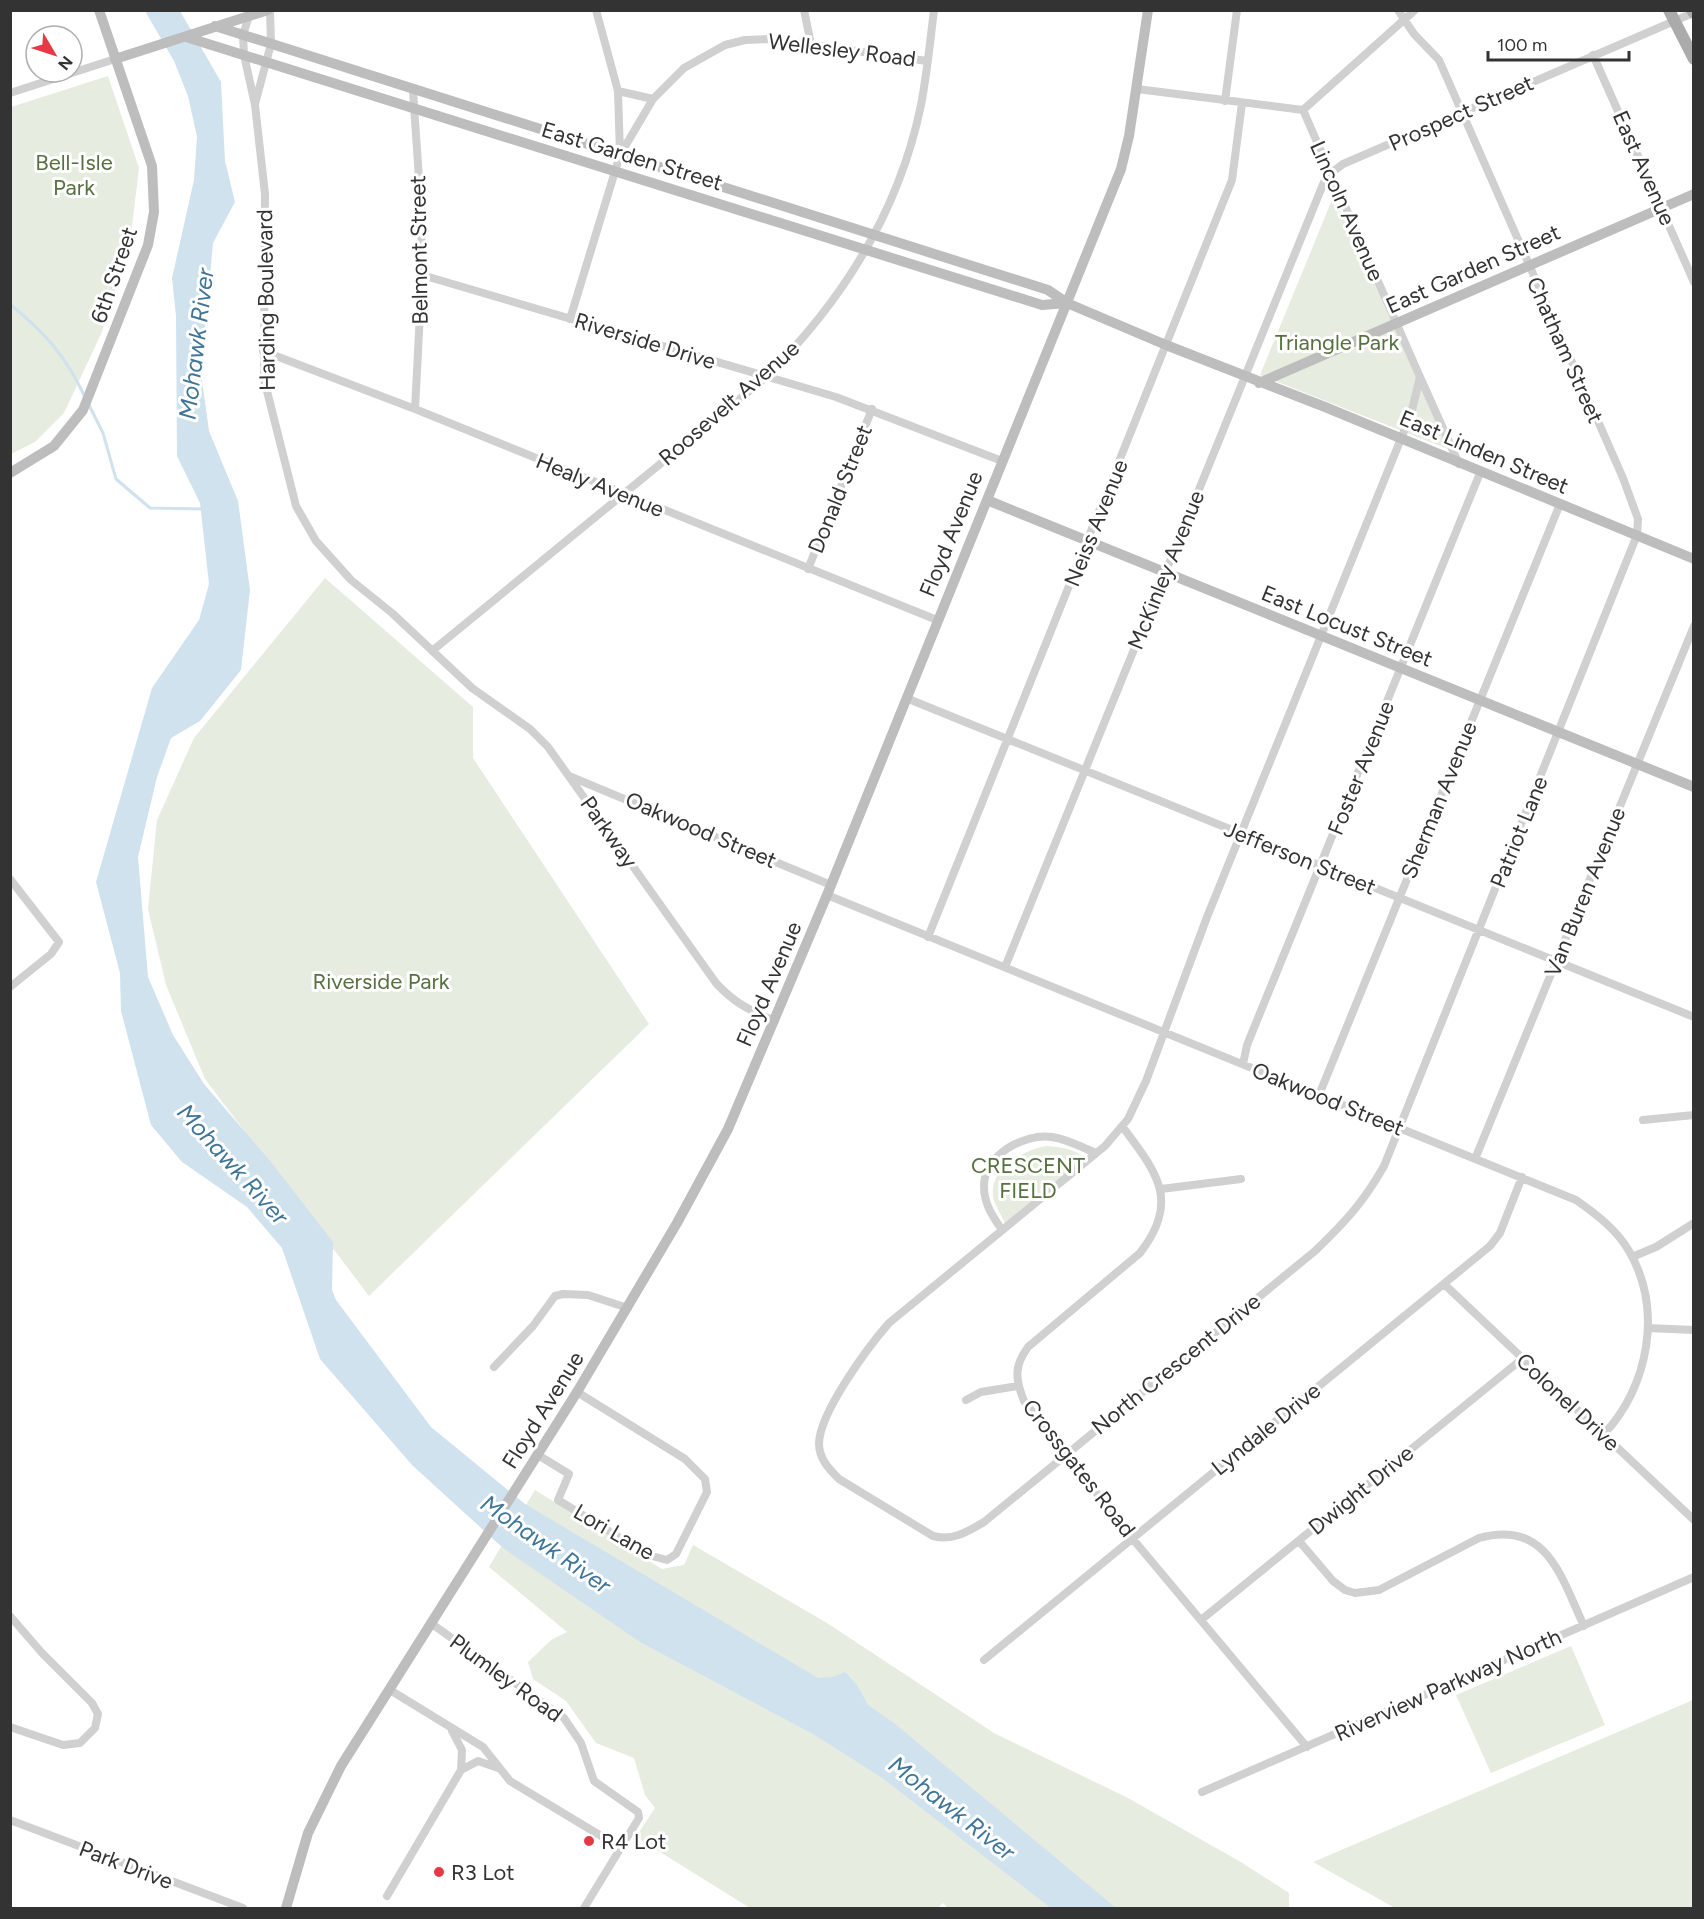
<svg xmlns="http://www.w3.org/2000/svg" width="1704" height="1919" font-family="Figtree,sans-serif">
<rect width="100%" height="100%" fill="#fff"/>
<path fill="#e6ecdf" d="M 108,76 L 139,168 L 130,243 L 101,334 L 64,413 L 35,442 L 11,454 L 11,107 Z
M 1334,195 L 1453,451 L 1260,375 Z
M 325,578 L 473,707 L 473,758 L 649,1024 L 369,1296 L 205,1079 L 166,985 L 148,909 L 157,820 L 194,738 Z
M 1046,1146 C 1061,1147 1076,1149 1087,1160 L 1006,1226 C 1003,1218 997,1209 994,1201 C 986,1170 1021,1151 1046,1146 Z
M 535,1490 L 662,1569 L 684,1565 L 693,1545 L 827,1623 L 994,1733 L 1128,1798 L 1239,1861 L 1289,1893 L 1289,1908 L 948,1908 L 943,1903 L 938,1908 L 750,1908 L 636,1837 L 655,1808 L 645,1795 L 634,1758 L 596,1743 L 566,1701 L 533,1679 L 528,1662 L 551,1640 L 567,1632 L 489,1567 Z
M 1571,1646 L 1605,1725 L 1491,1773 L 1456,1695 Z
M 1693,1700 L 1693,1908 L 1395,1908 L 1313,1862 Z"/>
<path fill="#cfe2ee" d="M 145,11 L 180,11 L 221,82 L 225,161 L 235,202 L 213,243 L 201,373 L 209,431 L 238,501 L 250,590 L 241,670 L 200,721 L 171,738 L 157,777 L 138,857 L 148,977 L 173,1035 L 204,1084 L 271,1162 L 333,1242 L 332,1290 L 336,1300 L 431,1427 L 525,1504 L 818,1678 L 832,1677 L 845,1672 L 857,1685 L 868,1705 L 894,1723 L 1116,1908 L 1051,1908 L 881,1777 L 813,1734 L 640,1642 L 503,1548 L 412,1465 L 320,1359 L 282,1248 L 247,1207 L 182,1162 L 151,1125 L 121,1011 L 120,973 L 96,882 L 152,688 L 199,620 L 209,584 L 200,503 L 177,456 L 176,316 L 172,278 L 194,180 L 197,137 L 188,96 L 174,61 Z"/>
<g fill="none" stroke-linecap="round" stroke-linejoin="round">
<path stroke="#cfe2ee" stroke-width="3" d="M 10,304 C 46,334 65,355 85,397
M 88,403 L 103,433 L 116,479 L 150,508 L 204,509"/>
<path stroke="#d0d0d0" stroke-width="8" d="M 596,10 L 618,91 L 620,154
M 804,10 L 811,44
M 249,16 L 243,35 L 244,55 L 255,105 L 265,194 L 264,379 L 296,506 L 316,541 L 351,580 L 392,613 L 472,688 L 530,729 L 548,747 L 716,983 C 734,1003 751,1011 775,1021
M 1593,55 L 1694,282
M 1137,89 L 1303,110
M 413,91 L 421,208 L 422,275 L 415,409
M 618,91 L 653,99
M 10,93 L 115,59
M 1225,101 L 1237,10
M 255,104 L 271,44 L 270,10
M 1303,110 L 1420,377 L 1411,414 L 1207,917 L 1146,1081 L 1128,1119 L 1105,1146 L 889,1323 C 868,1347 820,1412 819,1443 C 819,1459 829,1469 839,1479 L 933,1536 C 953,1541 967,1532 984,1522 L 1315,1251 C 1345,1222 1363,1203 1384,1166 L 1637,535 L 1638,519 L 1623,478 L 1439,60 L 1414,34 L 1398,10
M 1303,110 L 1415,10
M 422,275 L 836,397 L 1002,461
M 570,319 L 620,155 L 653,99 L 684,68 L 725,45 L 745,40 L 772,39 L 927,61
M 263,351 L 415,409 L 937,620
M 1420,377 L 1459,464
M 808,569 L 872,409
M 432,651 L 765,378 C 842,302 899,212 921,105 C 927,74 930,42 934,10
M 906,698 L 1694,1017
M 569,776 L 831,885
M 10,879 L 59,942 L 51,954 L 10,987
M 827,895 L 1576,1200 C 1596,1214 1617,1230 1629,1251 C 1663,1309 1649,1387 1603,1435
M 928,937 L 1232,180 L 1242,103
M 1005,967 L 1326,177 L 1343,164 L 1693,13
M 1243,1064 L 1247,1045 L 1480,473
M 1319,1095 L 1560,504
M 1643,1120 L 1694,1115
M 1122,1126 C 1156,1172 1181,1200 1140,1253 L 1028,1347 C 1014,1366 1015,1379 1024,1401 L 1132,1538 L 1307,1747
M 1475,1159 L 1694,626
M 1161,1189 L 1241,1179
M 1002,1230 C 993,1217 984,1204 984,1187 C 983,1156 1023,1133 1052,1137 C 1067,1139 1081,1147 1096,1153
M 1632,1257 L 1656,1247 L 1694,1223
M 1444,1284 L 1694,1520
M 1648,1328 L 1694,1330
M 494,1367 L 533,1326 L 555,1296 L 563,1294 L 588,1295 L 628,1308
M 966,1400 L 981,1392 L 1018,1386
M 538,1455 L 569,1474 L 558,1500 L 648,1555 L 667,1560 L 676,1554 L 707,1492 L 705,1479 L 685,1459 L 577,1392
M 1299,1541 L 1333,1581 L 1345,1590 L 1355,1593 L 1379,1590 L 1479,1538 C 1547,1519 1561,1577 1584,1626
M 10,1616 L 42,1653 L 92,1703 L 98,1714 L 95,1728 L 80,1743 L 63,1745 L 10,1727
M 1201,1620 L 1522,1359
M 432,1624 L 564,1718 L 581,1743 L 594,1781 L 638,1812 L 639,1818 L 584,1908
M 984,1660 L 1490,1246 L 1500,1233 L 1522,1177
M 390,1690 L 483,1747 L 510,1781 L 621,1848
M 461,1770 L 478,1761 L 498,1768
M 1202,1792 L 1694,1577
M 10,1820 L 243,1908
M 387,1896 L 461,1770 L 462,1750 L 452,1731"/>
<path stroke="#bdbdbd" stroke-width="10" d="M 215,26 L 1048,290 L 1067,303 L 1166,345 L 1325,407 L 1694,559
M 186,37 L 1042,305 L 1067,303
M 115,59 L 268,10
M 1259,383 L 1694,194
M 10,473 L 54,446 L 83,410 L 148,245 L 154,212 L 152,166 L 99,10
M 987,500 L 1694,787
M 286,1908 L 308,1833 L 341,1766 L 577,1392 L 677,1223 L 728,1129 L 827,895 L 1121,169 L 1129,136 L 1148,10"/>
<path stroke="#ababab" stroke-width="12" d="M 1669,10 L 1694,59
M 1692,10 L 1694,13"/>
</g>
<g fill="#e63946" stroke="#fff" stroke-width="2">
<circle cx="589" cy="1841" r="6"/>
<circle cx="439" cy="1872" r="6"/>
</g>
<g text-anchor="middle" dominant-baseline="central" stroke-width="6" stroke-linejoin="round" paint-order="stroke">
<g font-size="22" fill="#333" stroke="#fff">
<text transform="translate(842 50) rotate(7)">Wellesley Road</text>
<text transform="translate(1461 113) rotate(-24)">Prospect Street</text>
<text transform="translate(632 156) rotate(17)">East Garden Street</text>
<text transform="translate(1644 168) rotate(66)">East Avenue</text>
<text transform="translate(1347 211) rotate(66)">Lincoln Avenue</text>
<text transform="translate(419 250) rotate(-91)">Belmont Street</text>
<text transform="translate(1473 269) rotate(-24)">East Garden Street</text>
<text transform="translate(114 275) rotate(-71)">6th Street</text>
<text transform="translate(266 300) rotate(-91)">Harding Boulevard</text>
<text transform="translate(645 341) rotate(17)">Riverside Drive</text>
<text transform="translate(1565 350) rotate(66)">Chatham Street</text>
<text transform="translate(729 403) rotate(-41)">Roosevelt Avenue</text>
<text transform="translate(1484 452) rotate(23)">East Linden Street</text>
<text transform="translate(600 485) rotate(22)">Healy Avenue</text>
<text transform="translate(840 489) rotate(-68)">Donald Street</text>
<text transform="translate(1096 523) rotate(-68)">Neiss Avenue</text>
<text transform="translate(951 534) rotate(-68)">Floyd Avenue</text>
<text transform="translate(1166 570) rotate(-68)">McKinley Avenue</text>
<text transform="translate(1347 626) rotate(22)">East Locust Street</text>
<text transform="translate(1361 768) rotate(-68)">Foster Avenue</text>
<text transform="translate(1439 800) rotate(-68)">Sherman Avenue</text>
<text transform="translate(701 830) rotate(23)">Oakwood Street</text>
<text transform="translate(609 832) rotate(55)">Parkway</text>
<text transform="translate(1519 832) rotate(-68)">Patriot Lane</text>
<text transform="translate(1300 858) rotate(22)">Jefferson Street</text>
<text transform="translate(1585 892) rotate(-68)">Van Buren Avenue</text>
<text transform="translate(769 984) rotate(-67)">Floyd Avenue</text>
<text transform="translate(1328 1099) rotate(22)">Oakwood Street</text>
<text transform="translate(1176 1364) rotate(-39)">North Crescent Drive</text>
<text transform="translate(1568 1402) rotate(43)">Colonel Drive</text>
<text transform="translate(543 1410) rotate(-58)">Floyd Avenue</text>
<text transform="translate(1266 1429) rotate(-39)">Lyndale Drive</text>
<text transform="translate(1079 1468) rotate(52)">Crossgates Road</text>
<text transform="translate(1361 1490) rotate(-39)">Dwight Drive</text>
<text transform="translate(614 1532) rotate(30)">Lori Lane</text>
<text transform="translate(506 1678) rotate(36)">Plumley Road</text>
<text transform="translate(1448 1685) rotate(-24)">Riverview Parkway North</text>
<text transform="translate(126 1865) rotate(21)">Park Drive</text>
</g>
<g font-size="22" fill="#56703f" stroke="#fff">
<text x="74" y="162">Bell-Isle<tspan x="74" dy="25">Park</tspan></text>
<text x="1337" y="342">Triangle Park</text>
<text x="381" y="981">Riverside Park</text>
<text x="1028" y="1165">CRESCENT<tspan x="1028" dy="25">FIELD</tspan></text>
</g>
<g font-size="22" fill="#333" stroke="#fff" text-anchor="start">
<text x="601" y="1841">R4 Lot</text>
<text x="451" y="1872">R3 Lot</text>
</g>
<g font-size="24" font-style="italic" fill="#3f7597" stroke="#fff">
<text transform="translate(196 344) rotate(-83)">Mohawk River</text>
<text transform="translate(233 1164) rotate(48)">Mohawk River</text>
<text transform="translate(546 1544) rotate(35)">Mohawk River</text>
<text transform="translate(952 1808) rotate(38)">Mohawk River</text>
</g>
</g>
<rect width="1704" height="1919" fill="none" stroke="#333333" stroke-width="24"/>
<g transform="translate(54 54) rotate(129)"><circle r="28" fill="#ffffff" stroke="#adadad" stroke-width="1.5"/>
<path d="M0-4.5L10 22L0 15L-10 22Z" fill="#e63946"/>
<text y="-9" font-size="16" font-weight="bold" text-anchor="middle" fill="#333333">N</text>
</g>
<path d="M1488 51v9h141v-9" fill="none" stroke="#333333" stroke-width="3"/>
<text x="1497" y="51" font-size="18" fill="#333333" stroke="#ffffff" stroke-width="4.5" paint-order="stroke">100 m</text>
</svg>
